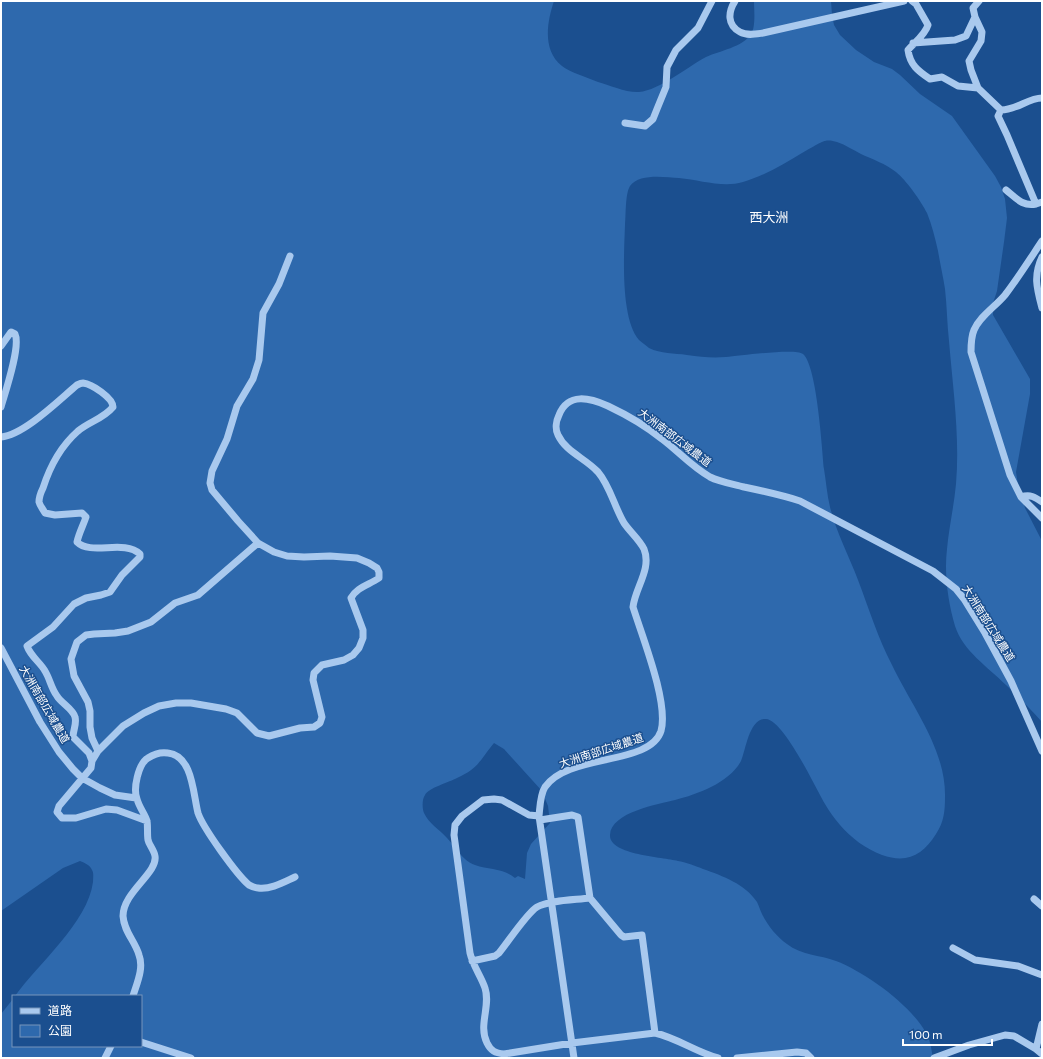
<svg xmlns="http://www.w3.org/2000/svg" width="1043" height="1059" font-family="Commissioner,'Noto Sans JP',sans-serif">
<rect width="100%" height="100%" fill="#1b4f8f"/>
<path fill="#2e69ad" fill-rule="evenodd" d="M 1,1 L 554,1 C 547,22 542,50 562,66 C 569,72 589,78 598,82 C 609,85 627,93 639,92 C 660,90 687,67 706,57 C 719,51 743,47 751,34 C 756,27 754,9 754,1 L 831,1 L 832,15 L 834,25 L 840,35 L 856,50 L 874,62 L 892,69 L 900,75 L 920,94 L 952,116 L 995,176 L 1001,187 L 1005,199 L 1007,218 L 1004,242 L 997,291 L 993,303 L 993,315 L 1030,379 L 1030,394 L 1016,472 L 1018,485 L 1025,508 L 1042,541 L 1042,722 C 1030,709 1019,697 1006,685 C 988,667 963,651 955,626 C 948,602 944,574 947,549 C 949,527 954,506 956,484 C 960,437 953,389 949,341 C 947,324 947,306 945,289 C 943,276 940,263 938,251 C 935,238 932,225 927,213 C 921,201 906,180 896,172 C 886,164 872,159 861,154 C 853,150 846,145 837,142 C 833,141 829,140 825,141 C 822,141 804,152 802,153 C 784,164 764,176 743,182 C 723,188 700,180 679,178 C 665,177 639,173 630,186 C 625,194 626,216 625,225 C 624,254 620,318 639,340 C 642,343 646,345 649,348 C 661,354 674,353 687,355 C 701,357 712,358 726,357 C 740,356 795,348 803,354 C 817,366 822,448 824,469 C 826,481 827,495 830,507 C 836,532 849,556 858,580 C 869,609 878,638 892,665 C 912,707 946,749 945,797 C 945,811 944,822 936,834 C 923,855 907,864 882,855 C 866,849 851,838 840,825 C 834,818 829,811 825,804 C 816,789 784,720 766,719 C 749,718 746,750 741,761 C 729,783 698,794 675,800 C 659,804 611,812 610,835 C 609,855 663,857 678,861 C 685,862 696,866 703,869 C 723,876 745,884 757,902 C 759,906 760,910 762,914 C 768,926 777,937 787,944 C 801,955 820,955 836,961 C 865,972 911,1005 926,1033 C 931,1042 931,1048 933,1058 L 1,1058 L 1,1014 L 13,999 L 13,1046 L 141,1046 L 141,996 L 15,996 C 38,964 88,922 93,882 C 93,878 94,873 92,870 C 90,865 85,863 80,861 L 63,868 L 1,911 ZM 494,743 L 504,749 L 542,791 L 548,806 L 550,823 L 531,844 L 527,853 L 525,879 L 518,876 L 515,878 C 503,868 489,870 475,865 C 472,864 467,861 465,859 C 458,853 453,844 447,838 C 439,829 429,824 424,813 C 422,808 422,799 425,795 C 428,788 450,782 457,778 C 479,768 480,760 494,743 Z"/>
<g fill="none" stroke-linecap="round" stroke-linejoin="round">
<path stroke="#a9c9ee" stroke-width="7" d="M 735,1 C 728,12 727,25 740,32 C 747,36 756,34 763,33 L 904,1
M 912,1 L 916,4 L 928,25 C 925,35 915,42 908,50 C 910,65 918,71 930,79 L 942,77 L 958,86 L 978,88
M 979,1 L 973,8 L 975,17 L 982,32 L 981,41 L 969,61 L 971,70 L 978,88 L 1001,110 C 1017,110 1028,98 1042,98
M 913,43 L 955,40 L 966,36 L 975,17
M 1001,110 L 998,116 L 1007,135 L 1036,204 L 1042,202
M 625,123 L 645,126 L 653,119 L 657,109 L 666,87 L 667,67 L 676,50 L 698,28 L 712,1
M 1006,190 C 1016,198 1023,207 1036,204
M 1042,241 C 1030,259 1018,278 1005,295 C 995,307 980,316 974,330 C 971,337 971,344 971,352 L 1010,475 L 1021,497 L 1042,518
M 1042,257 C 1033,276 1037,289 1042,308
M 1,346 L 11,332 L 15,334 C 21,346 5,393 1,407
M 1,437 C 24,435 59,400 77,385 C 79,384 81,383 83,383 C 92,384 113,398 113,407 C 103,419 90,421 78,431 C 61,446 50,466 43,488 C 41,492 39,497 39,502 C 40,506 43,509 45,513 L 55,515 L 82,513 L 86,517 C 83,526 79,533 77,542 C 91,556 124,539 140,554 L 140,557 L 122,575 L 110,592 L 101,595 L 86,598 L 74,604 L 53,627 L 27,646 C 31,657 40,662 45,671 C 50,679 51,688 57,696 C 61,703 73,709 75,717 C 77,724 73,730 73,737 L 89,753 L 92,761
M 1021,497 C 1030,494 1035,497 1042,502
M 1,648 L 40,722 L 59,752 L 73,769 L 82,778 L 100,788 L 115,795 L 136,798
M 98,751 L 92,738 L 90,727 L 90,711 L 88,702 L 74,676 L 71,659 L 77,642 L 86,635 L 94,634 L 115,633 L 128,631 L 151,622 L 175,603 L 198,595 L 258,543
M 539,816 L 529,815 L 502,800 L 494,799 L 483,800 L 462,816 L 455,825 L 454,835 L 470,953 C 473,966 481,976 485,988 C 491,1006 478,1025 487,1043 C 491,1051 495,1053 504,1054 L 572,1043 L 655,1033 C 677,1038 696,1052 718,1058
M 540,820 L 572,815 L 578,817 L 590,898 L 621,935 L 624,937 L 642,935 L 655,1033
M 147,821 L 117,810 L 106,809 L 76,818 L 62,818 L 57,812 L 59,806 L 91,768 L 92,761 L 98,751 L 123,726 L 144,713 L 159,706 L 176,703 L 191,703 L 226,709 L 237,713 L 257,733 L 269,736 L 300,728 L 314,727 L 320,723 L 322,717 L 313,680 L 314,673 L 322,665 L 344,660 L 353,655 L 359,648 L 363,638 L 363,630 L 351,598 C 357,587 369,585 379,578 L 379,572 L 377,568 L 369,563 L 357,558 L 330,556 L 304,557 L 287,556 L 274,552 L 258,543 L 238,521 L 212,490 L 210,483 L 212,471 L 227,439 L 237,406 L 253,379 L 259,360 L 263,313 L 279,284 L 290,256
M 1034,899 L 1042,906
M 953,948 L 975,960 L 1018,966 L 1042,975
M 472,961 L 495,956 L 499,953 C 508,942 527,913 537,907 C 550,900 575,900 590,898
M 133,996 C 137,983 144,968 139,955 C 135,941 124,932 123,916 C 123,892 158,873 155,856 C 154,850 149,845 148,840 C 147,834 148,827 147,821 C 145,814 139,807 137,799 C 133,789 138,764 148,758 C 154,754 162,752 168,753 C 193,756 193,794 198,813 C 203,828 237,875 249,885 C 251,886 255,888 258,888 C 270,890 284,882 295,877
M 1042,1024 L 1036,1049 L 1042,1054
M 141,1042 L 191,1058
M 105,1058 L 111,1046
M 574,1058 L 539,816 C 540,807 540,795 545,787 C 568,753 650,766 661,731 C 669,703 642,636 633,607 C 635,588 652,569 644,549 C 639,539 630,532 624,523 C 614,506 610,486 598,472 C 585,458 566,452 558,435 C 555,429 556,421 559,415 C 568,392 590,398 608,406 C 627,415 646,426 662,439 C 678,451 692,467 710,477 C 720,482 733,484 744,487 C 763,491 782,495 800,501 L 933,571 L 956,589 L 964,599 L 985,633 L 1011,681 L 1042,751
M 737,1058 L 797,1052 L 806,1053 L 811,1058
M 934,1058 L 969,1045 L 1005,1035 L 1014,1036 L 1036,1049"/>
</g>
<g text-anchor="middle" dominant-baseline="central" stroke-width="3" stroke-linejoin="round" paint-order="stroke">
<g font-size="11" fill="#fff" stroke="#1b4f8f">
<text transform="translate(675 437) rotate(37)">大洲南部広域農道</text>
<text transform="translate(989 623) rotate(58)">大洲南部広域農道</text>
<text transform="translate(45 704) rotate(60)">大洲南部広域農道</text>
<text transform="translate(601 750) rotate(-18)">大洲南部広域農道</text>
</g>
<g font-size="13" fill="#fff" stroke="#1b4f8f">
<text x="769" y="217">西大洲</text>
</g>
</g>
<rect width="1043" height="1059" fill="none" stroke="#ffffff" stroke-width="4"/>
<rect x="12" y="995" width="130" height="52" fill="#1b4f8f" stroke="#7695bc"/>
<rect x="20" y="1008" width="20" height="6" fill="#a9c9ee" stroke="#7695bc"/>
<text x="48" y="1015" font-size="12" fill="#ffffff">道路</text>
<rect x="20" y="1025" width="20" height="12" fill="#2e69ad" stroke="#7695bc"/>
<text x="48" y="1035" font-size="12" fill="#ffffff">公園</text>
<path d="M903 1039v6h89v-6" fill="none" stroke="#ffffff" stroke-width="2"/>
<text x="909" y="1039" font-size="12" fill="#ffffff" stroke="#1b4f8f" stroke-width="3" paint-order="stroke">100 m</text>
</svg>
